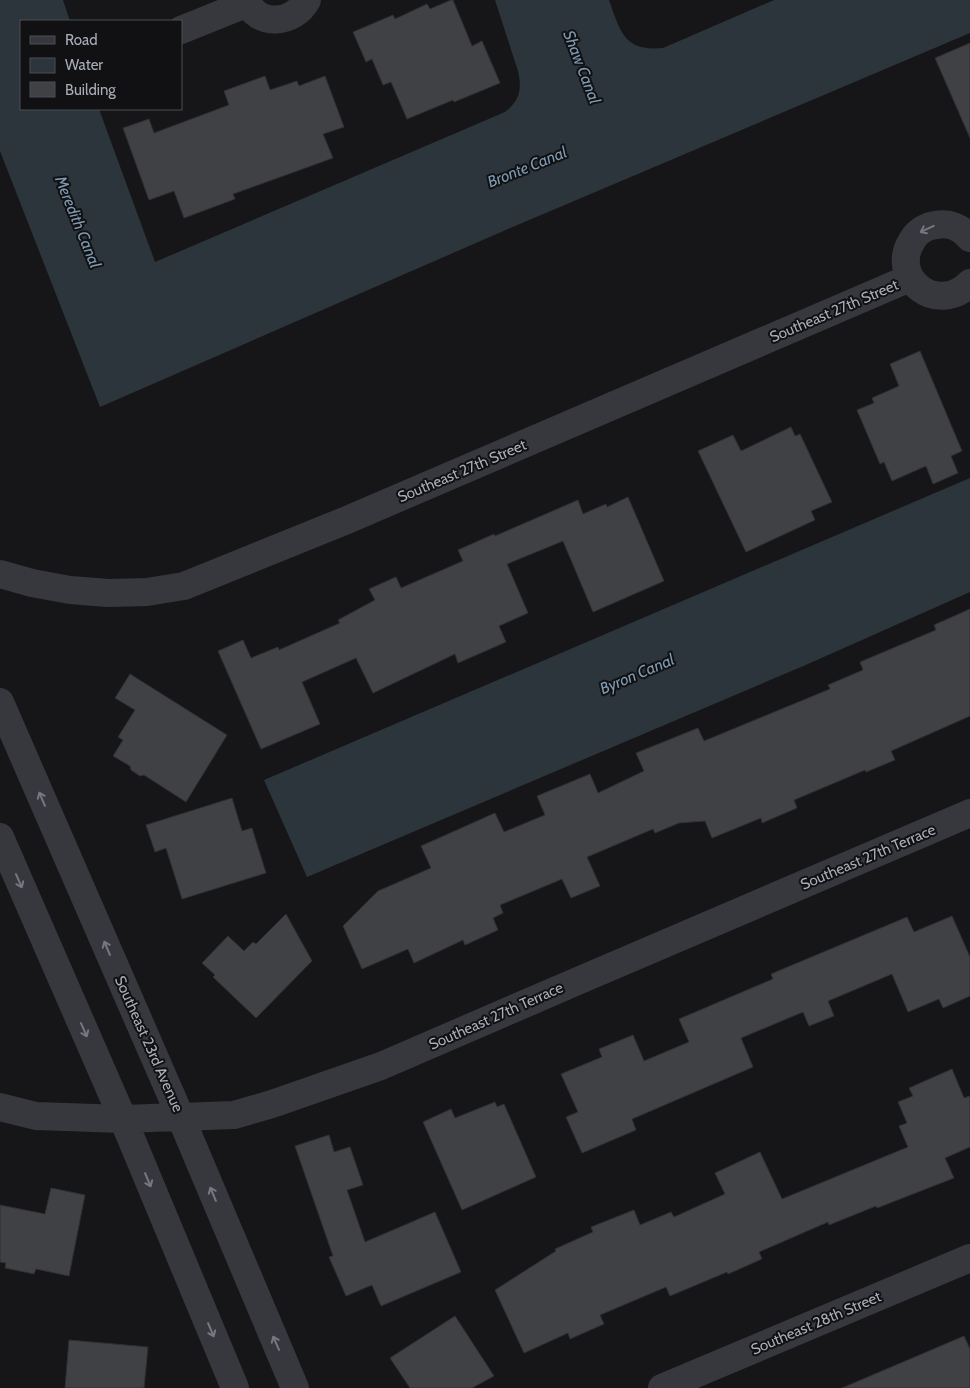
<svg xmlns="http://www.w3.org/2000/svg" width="970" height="1388" font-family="Cabin,sans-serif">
<rect width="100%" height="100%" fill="#161618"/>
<path fill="#2c353c" d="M 0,0 L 63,0 L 70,21 L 21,21 L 21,109 L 99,109 L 155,262 L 505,112 C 520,100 522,89 518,71 L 495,0 L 609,0 C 620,31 624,52 663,48 L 774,0 L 970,0 L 970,33 L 508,229 L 100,407 L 0,151 Z
M 970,478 L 970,592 L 808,664 L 307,877 L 264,780 Z"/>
<path fill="#404145" stroke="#303034" d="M 451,0 L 453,0 L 472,46 L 482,41 L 500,83 L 454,102 L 453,100 L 407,119 L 391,82 L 383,85 L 372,59 L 366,62 L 353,32 L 393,15 L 395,19 L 427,4 L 430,9 Z
M 970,43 L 970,138 L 935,58 Z
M 265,76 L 270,90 L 297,81 L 299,86 L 325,76 L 344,127 L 323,134 L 333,158 L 233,194 L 235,199 L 184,218 L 174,191 L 149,200 L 123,128 L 149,119 L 154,133 L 229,105 L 224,91 Z
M 920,351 L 962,451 L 951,456 L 958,473 L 933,484 L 926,466 L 892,481 L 884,462 L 880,464 L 857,410 L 874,403 L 872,398 L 899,386 L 890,364 Z
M 791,427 L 795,436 L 800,434 L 832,502 L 811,511 L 815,520 L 746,552 L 698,451 L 733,435 L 741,451 Z
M 628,497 L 664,581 L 593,612 L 563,541 L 507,564 L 528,613 L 499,626 L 506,642 L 458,663 L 455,654 L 373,693 L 356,658 L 302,682 L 320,724 L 261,749 L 218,651 L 243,640 L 251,658 L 278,647 L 279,650 L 340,623 L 338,620 L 375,600 L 369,589 L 396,577 L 401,588 L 463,561 L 458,550 L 494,534 L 495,536 L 578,500 L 583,514 L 606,504 L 607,507 Z
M 970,609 L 970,716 L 891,751 L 895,760 L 866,772 L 865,770 L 794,800 L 797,808 L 762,823 L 761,818 L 712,838 L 705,821 L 679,823 L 655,833 L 653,829 L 587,857 L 600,886 L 571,898 L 562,879 L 500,905 L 503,913 L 493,918 L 498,930 L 465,945 L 463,940 L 414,963 L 408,949 L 362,969 L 343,926 L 378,891 L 431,868 L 421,846 L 495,813 L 504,832 L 545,815 L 537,796 L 590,774 L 598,793 L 644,771 L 636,753 L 698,728 L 704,741 L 830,689 L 828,685 L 863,670 L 860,662 L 936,630 L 934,625 Z
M 130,674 L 227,735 L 186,802 L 144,775 L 140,776 L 131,770 L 130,766 L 113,756 L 123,740 L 118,737 L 135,710 L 115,698 Z
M 232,798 L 242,831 L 252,828 L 266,873 L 182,899 L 166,848 L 155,852 L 146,825 Z
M 286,914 L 312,961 L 256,1018 L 213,977 L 215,975 L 202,963 L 228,936 L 244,951 L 253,942 L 256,944 Z
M 952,916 L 970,957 L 970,996 L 943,1008 L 939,999 L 908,1012 L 892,974 L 828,1001 L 834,1016 L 809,1026 L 803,1012 L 741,1038 L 753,1067 L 632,1119 L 636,1130 L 582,1153 L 566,1117 L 578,1112 L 561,1074 L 602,1057 L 599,1049 L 633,1035 L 644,1061 L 689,1042 L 679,1019 L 773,979 L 771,974 L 907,917 L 914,932 Z
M 952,1069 L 964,1098 L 970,1096 L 970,1147 L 945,1158 L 954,1178 L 877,1208 L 876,1206 L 829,1225 L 828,1222 L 759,1252 L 762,1259 L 728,1274 L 727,1272 L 670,1296 L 666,1287 L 600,1315 L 604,1324 L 570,1339 L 568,1333 L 524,1353 L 495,1290 L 556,1251 L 555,1249 L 593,1232 L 591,1227 L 634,1210 L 640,1225 L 671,1212 L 674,1217 L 725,1194 L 715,1173 L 760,1152 L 782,1199 L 908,1147 L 899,1126 L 907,1123 L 898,1102 L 913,1096 L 909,1088 Z
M 495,1102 L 497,1107 L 504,1104 L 536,1177 L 462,1210 L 423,1122 L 451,1109 L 455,1118 Z
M 329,1135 L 334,1152 L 350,1147 L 363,1185 L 347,1190 L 365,1242 L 435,1212 L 461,1272 L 381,1306 L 372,1285 L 346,1296 L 329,1257 L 333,1256 L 295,1146 Z
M 51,1188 L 85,1195 L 69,1276 L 36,1269 L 34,1274 L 5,1268 L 6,1263 L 0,1262 L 0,1205 L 45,1214 Z
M 455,1316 L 494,1376 L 472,1388 L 410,1388 L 390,1358 Z
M 964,1336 L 970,1349 L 970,1388 L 842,1388 Z
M 69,1340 L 148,1347 L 144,1388 L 65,1388 Z"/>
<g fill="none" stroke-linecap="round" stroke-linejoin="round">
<path stroke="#37383d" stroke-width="28" d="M 246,0 C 258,28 294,24 307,0
M 181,30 L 248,3
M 970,238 C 962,228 949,222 936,225 C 927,226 918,231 913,239 C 887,277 937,317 970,283
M 0,574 L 32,583 L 70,590 L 108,593 L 147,592 L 184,586 L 347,520 L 910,278
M 0,702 L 181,1118 L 295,1388
M 0,837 L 123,1119 L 235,1388
M 0,1107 L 36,1116 L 123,1119 L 234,1115 L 272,1104 L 381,1066 L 573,983 L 970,813
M 662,1388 L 970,1258"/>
</g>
<defs><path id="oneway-shaft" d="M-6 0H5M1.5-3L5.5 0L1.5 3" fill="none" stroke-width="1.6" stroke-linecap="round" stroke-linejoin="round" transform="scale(1.25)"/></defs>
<g stroke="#757881">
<use href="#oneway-shaft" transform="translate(927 229) rotate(155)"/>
<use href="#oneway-shaft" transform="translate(42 799) rotate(-113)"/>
<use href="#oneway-shaft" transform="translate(19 881) rotate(66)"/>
<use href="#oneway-shaft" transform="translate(107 948) rotate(-113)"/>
<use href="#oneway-shaft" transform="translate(84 1030) rotate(66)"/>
<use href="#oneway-shaft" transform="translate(148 1180) rotate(67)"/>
<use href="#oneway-shaft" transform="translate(213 1194) rotate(-113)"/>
<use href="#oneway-shaft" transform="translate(211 1330) rotate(67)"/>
<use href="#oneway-shaft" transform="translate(276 1343) rotate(-114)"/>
</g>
<g text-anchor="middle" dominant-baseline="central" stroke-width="4" stroke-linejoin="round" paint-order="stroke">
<g font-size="15" fill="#a8adb8" stroke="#111113">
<text transform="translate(834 311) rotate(-23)">Southeast 27th Street</text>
<text transform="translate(462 471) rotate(-23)">Southeast 27th Street</text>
<text transform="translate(868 857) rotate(-23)">Southeast 27th Terrace</text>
<text transform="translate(496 1016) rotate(-24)">Southeast 27th Terrace</text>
<text transform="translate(149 1044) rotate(66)">Southeast 23rd Avenue</text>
<text transform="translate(816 1323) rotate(-23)">Southeast 28th Street</text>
</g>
<g font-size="16" font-style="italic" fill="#7f9bb3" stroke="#111113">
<text transform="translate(582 67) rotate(69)">Shaw Canal</text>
<text transform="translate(527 167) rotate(-22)">Bronte Canal</text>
<text transform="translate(78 222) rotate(68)">Meredith Canal</text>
<text transform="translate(637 674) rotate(-23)">Byron Canal</text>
</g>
</g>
<rect x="20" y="20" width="162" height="90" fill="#111113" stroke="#4d4f55"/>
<rect x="30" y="36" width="25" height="8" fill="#37383d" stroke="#4d4f55"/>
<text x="65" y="45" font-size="15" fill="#a8adb8">Road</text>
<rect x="30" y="58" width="25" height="15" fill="#2c353c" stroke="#4d4f55"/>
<text x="65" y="70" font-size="15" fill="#a8adb8">Water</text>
<rect x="30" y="82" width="25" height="15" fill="#404145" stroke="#4d4f55"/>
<text x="65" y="95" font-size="15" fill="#a8adb8">Building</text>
</svg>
